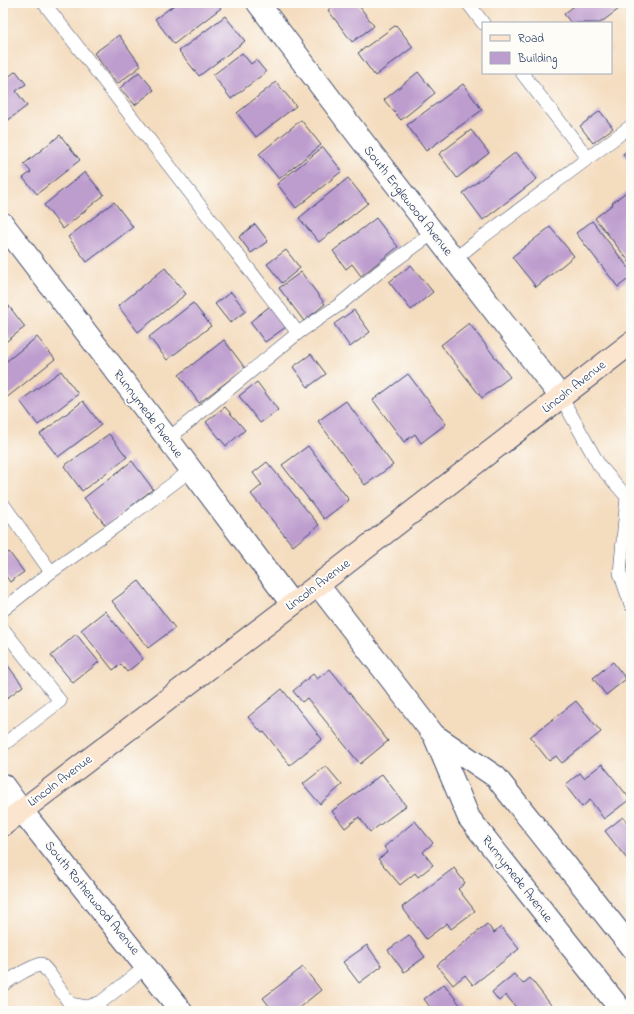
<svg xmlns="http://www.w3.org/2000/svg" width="634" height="1014" font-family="'Indie Flower',sans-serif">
<rect width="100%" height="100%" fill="#fdfcf7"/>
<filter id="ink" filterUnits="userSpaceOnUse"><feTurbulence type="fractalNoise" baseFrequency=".025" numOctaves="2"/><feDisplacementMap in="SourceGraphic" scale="8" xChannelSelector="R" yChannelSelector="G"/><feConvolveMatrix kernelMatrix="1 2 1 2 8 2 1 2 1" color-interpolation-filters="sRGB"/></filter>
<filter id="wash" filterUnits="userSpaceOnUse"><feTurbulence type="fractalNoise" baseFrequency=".012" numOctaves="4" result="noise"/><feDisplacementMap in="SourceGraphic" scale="16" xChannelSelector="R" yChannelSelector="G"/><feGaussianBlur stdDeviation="0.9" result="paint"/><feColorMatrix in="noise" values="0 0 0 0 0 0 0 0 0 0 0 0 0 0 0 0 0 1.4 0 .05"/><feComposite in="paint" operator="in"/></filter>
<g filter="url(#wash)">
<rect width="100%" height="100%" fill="#f4dcbe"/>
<g id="blocks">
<path fill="#bd9cce" d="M 177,3 L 217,3 L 221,8 L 174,44 L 155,19 Z
M 337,3 L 357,3 L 374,26 L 352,42 L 328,10 Z
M 578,3 L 627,3 L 600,23 L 571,23 L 564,14 Z
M 3,6 L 8,13 L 3,17 Z
M 225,16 L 245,41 L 199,76 L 179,51 Z
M 396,25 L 413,47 L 375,76 L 358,53 Z
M 119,35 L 141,66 L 117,84 L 94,53 Z
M 242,53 L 251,64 L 256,60 L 266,72 L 231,99 L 213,75 Z
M 16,71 L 26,84 L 16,91 L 27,106 L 3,124 L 3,81 Z
M 139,72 L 154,90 L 135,105 L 120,88 Z
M 418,72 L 435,93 L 401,120 L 384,100 Z
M 276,82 L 296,106 L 256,137 L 237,113 Z
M 463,84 L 482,110 L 426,151 L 407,125 Z
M 600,111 L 613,128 L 593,143 L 580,126 Z
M 301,120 L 321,145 L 279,179 L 259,154 Z
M 471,130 L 489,153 L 457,178 L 439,154 Z
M 60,135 L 80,160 L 37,194 L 23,178 L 31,172 L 24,164 Z
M 323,147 L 342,171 L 296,208 L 277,184 Z
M 631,147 L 631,164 L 623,154 Z
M 516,152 L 537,179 L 483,220 L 463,193 Z
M 85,172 L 104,195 L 63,229 L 44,205 Z
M 348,178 L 368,203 L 319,242 L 299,218 Z
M 630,189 L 631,190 L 631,264 L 595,218 L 613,204 L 612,203 Z
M 114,202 L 133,227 L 87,262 L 68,237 Z
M 376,218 L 398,247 L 361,276 L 352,264 L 346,269 L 333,251 Z
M 592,221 L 631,271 L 631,277 L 618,287 L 576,233 Z
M 255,224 L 268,241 L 251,253 L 239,237 Z
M 550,227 L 574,256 L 536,287 L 512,257 Z
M 286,250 L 300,268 L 282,283 L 267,264 Z
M 411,265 L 433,292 L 411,310 L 389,282 Z
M 165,268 L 186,294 L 138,332 L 118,306 Z
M 301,272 L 325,304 L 304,321 L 279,288 Z
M 231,292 L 246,311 L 230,323 L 215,304 Z
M 193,303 L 211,326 L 167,360 L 149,337 Z
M 8,305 L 25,327 L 3,344 L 3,309 Z
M 270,306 L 286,327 L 265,342 L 250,322 Z
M 354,310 L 370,332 L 350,347 L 334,324 Z
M 469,323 L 510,377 L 482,398 L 441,345 Z
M 37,337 L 55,359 L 5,399 L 3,397 L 3,364 Z
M 224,340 L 245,368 L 199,403 L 179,375 Z
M 311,354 L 326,374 L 308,387 L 293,367 Z
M 61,371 L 78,394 L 38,425 L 20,401 Z
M 408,374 L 446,424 L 421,443 L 415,434 L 404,442 L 373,400 Z
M 257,382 L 278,410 L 260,423 L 239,396 Z
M 83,401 L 101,425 L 58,457 L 40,434 Z
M 346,401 L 393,465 L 365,485 L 318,421 Z
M 225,407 L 245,430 L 226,446 L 206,422 Z
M 109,434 L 127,457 L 82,491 L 64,466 Z
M 308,446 L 349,500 L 324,519 L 282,465 Z
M 132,461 L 153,489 L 106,526 L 84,498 Z
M 267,462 L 319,525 L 293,546 L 251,494 L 262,485 L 253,473 Z
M 9,552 L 24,572 L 10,582 L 3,572 L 3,557 Z
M 139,581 L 175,628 L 148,648 L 112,601 Z
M 105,611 L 143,659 L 127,672 L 121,664 L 113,670 L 81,630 Z
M 76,634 L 99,662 L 73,683 L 51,656 Z
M 3,659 L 23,686 L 3,701 Z
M 613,662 L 626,679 L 606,695 L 593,678 Z
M 330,669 L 388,741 L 360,764 L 307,698 L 302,702 L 293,691 L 313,674 L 317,679 Z
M 282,689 L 322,739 L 290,765 L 264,732 L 262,733 L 248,717 Z
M 576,701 L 601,732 L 562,763 L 556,756 L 549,761 L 530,737 Z
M 602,764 L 630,799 L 604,819 L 590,800 L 582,807 L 565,785 L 580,773 L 584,778 Z
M 326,766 L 342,785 L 320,804 L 303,784 Z
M 382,774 L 406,806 L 370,832 L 359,817 L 345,828 L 332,811 Z
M 623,817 L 631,827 L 631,864 L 605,831 Z
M 415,821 L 433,843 L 423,852 L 433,865 L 418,877 L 415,873 L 400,885 L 378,859 L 388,852 L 384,847 Z
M 454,868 L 465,883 L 458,889 L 475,911 L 451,929 L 447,923 L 426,939 L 402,907 Z
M 487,924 L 494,933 L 501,927 L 519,949 L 473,985 L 465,975 L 453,985 L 437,965 Z
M 409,935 L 425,957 L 404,972 L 388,950 Z
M 367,945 L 382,966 L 359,983 L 343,962 Z
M 303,967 L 321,990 L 295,1011 L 273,1011 L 263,998 Z
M 514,974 L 523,984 L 530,978 L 551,1005 L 543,1011 L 519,1011 L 506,995 L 499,1001 L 492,992 Z
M 444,984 L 461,1006 L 454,1011 L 433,1011 L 424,999 Z"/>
</g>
</g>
<g filter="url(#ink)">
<use href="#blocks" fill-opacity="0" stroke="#3c496c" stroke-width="1"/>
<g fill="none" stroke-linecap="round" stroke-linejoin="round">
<g stroke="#3c496c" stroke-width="14">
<path id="lane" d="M 44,3 L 298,333
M 468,3 L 483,23
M 522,73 L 588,158
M 454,260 L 476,242 L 631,126
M 561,397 L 599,465 L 627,497 L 631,499
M 168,439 L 298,333 L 339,305 L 379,272 L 433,233
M 627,497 L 620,573 L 631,605
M 3,504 L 51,572
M 3,610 L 51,572 L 126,519 L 191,470
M 3,629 L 60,701 L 3,745
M 3,985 C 15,976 26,969 41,964 L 49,973 L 70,1004 L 87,1007 L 101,1002 L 146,967"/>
</g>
<g stroke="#3c496c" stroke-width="24">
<path id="street" d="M 258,3 L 360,138 L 561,397
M 3,224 L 168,439 L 292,604
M 318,585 L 434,735 L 469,818 L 622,1011
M 434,735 L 496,777 L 631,947
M 3,785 L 22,811 L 181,1011"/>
</g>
<g stroke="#3c496c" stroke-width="24">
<path id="secondary" d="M 3,825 L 318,585 L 631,343"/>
</g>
<use href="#lane" stroke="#fff" stroke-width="13"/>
<use href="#street" stroke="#fff" stroke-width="22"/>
<use href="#secondary" stroke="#fce5cf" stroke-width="22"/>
</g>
</g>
<g text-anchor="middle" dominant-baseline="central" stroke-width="4" stroke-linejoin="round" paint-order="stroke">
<g font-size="13" fill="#1b2f5e" stroke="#fdfcf7">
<text transform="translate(408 201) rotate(52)">South Englewood Avenue</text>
<text transform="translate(574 387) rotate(-38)">Lincoln Avenue</text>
<text transform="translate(148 414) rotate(53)">Runnymede Avenue</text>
<text transform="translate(318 585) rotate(-37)">Lincoln Avenue</text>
<text transform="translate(60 781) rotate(-37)">Lincoln Avenue</text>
<text transform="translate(517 879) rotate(52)">Runnymede Avenue</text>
<text transform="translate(92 898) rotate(51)">South Rotherwood Avenue</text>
</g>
</g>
<rect width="634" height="1014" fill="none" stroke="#fdfcf7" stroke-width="16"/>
<rect x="482" y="22" width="130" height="52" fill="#fdfcf7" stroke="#a3aaba"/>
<rect x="490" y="35" width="20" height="6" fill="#fce5cf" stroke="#a3aaba"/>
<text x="518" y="42" font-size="12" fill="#1b2f5e">Road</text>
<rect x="490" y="52" width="20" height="12" fill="#bd9cce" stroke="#a3aaba"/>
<text x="518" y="62" font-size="12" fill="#1b2f5e">Building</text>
</svg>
